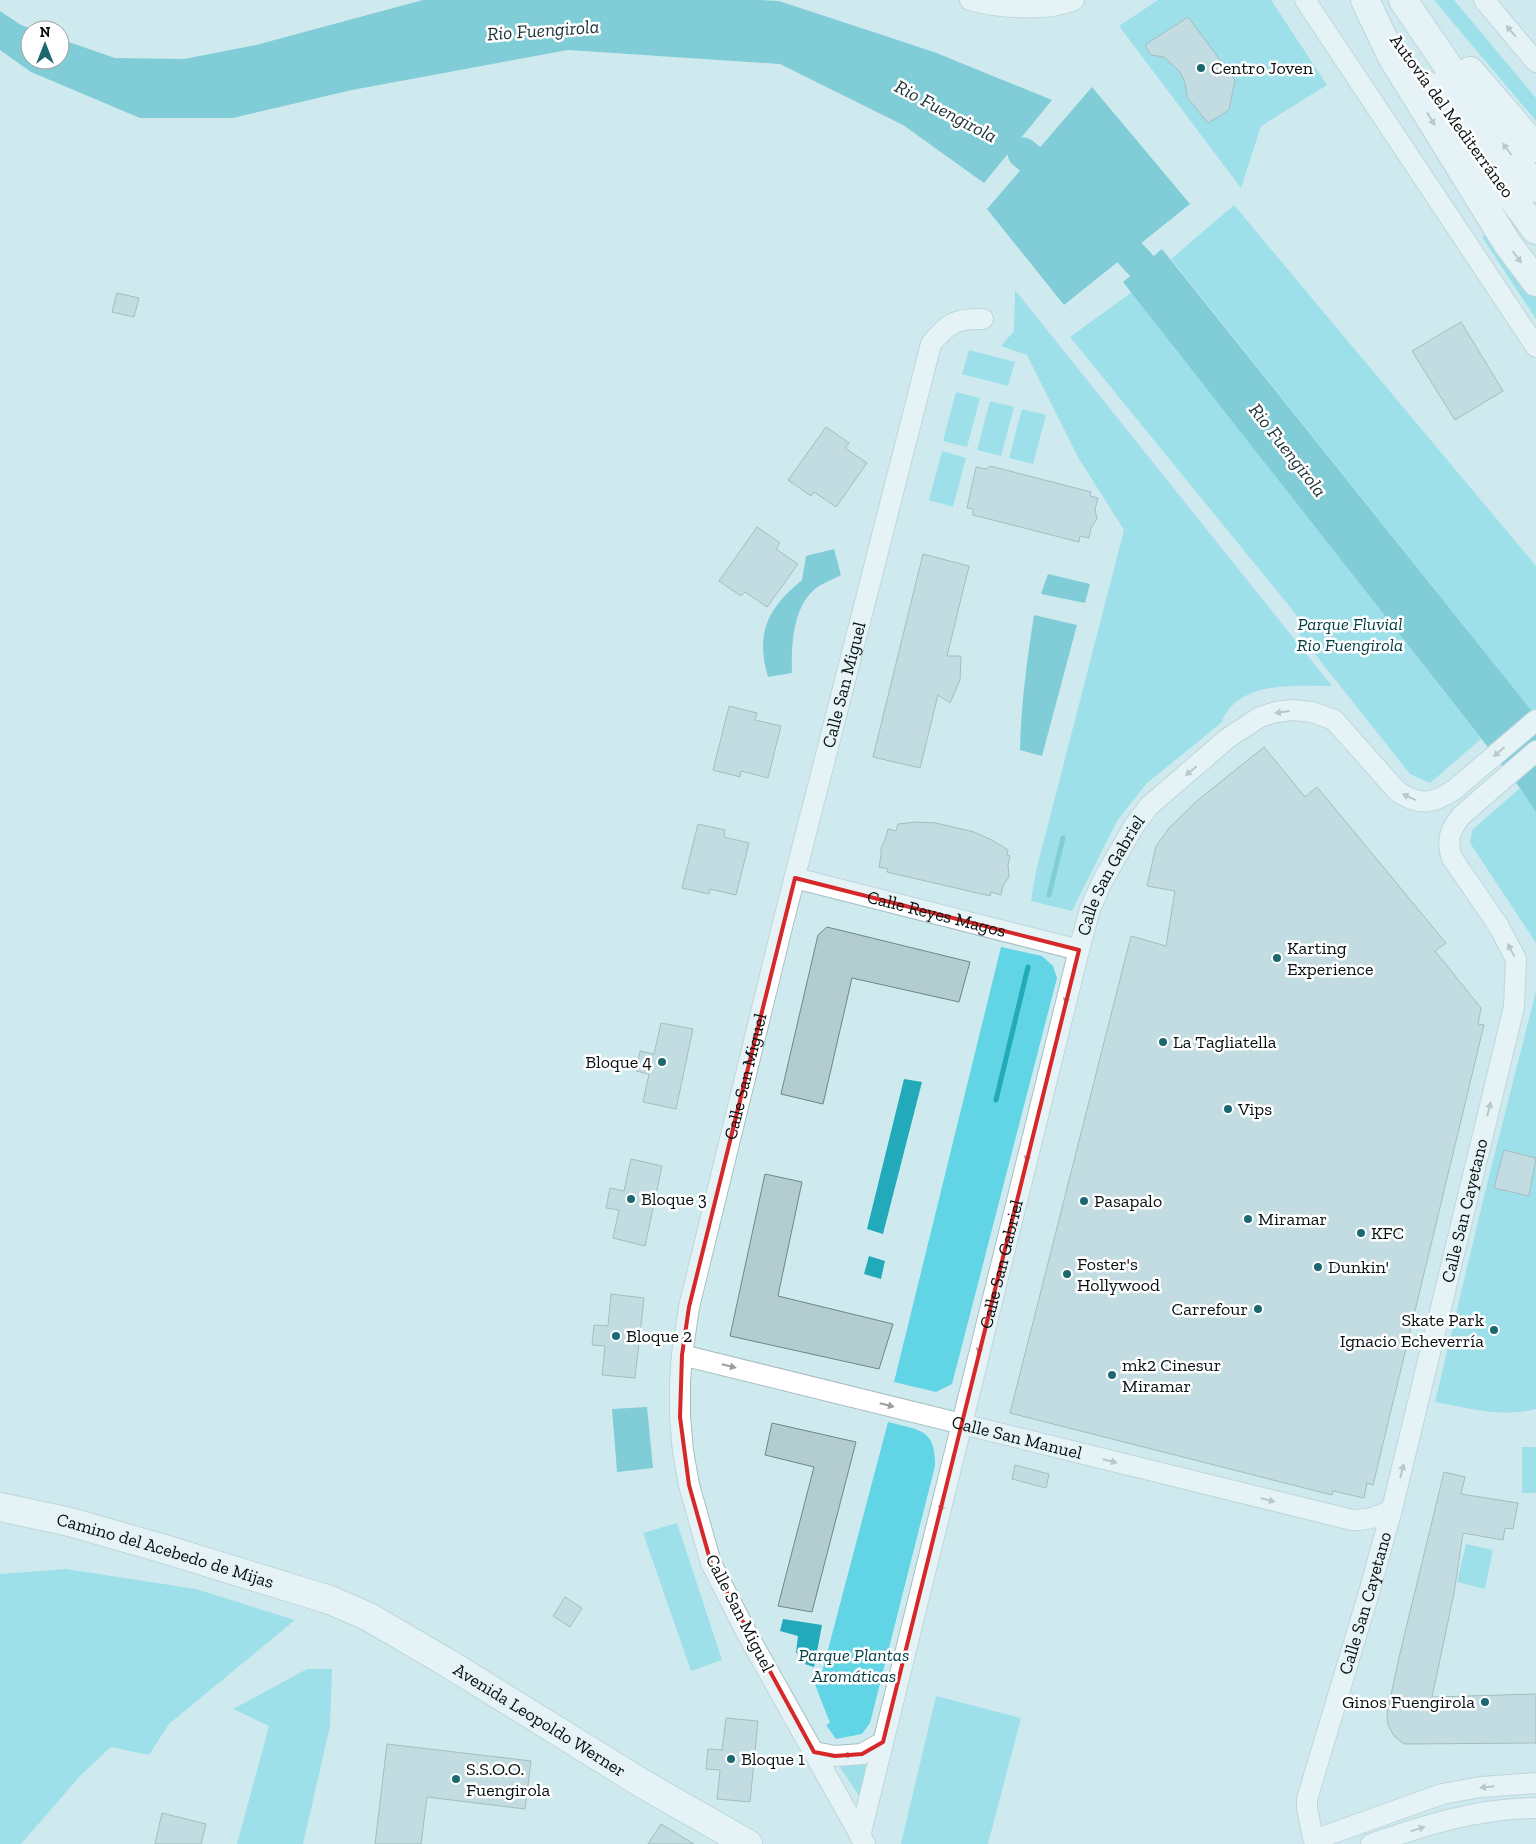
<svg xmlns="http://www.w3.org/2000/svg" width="1536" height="1844" font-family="'Zilla Slab',serif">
<rect width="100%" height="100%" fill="#cfeaee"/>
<path fill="#61d5e5" d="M 1158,0 L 1271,0 L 1327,85 L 1261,126 L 1241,188 L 1119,26 Z
M 1434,0 L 1454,0 L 1536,98 L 1536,121 Z
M 1234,205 L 1536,566 L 1536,716 L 1171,259 Z
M 1489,233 L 1536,297 L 1536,319 L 1482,237 Z
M 1015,290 L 1332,686 C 1293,686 1238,680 1221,723 L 1146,784 L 1117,821 L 1072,911 L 1031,901 L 1036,871 L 1124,530 L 1079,459 L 1027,355 L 1001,346 L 1014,331 Z
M 1132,292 L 1481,739 L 1430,783 L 1410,774 L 1299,634 L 1307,628 L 1070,337 Z
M 969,350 L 1015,362 L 1008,386 L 962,374 Z
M 956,392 L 980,398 L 967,447 L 943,441 Z
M 990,401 L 1014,407 L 1001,456 L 977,450 Z
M 1022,409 L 1046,415 L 1033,464 L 1009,458 Z
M 942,451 L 966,458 L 953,507 L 929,500 Z
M 1520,788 L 1536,812 L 1536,943 L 1470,843 L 1472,830 Z
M 1001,947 L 1042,956 L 1053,966 L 1057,978 L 952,1384 L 936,1392 L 894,1382 Z
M 1536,991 L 1536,1409 C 1502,1418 1468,1408 1435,1402 L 1486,1188 Z
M 888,1422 C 918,1430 936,1428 935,1466 L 870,1723 L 862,1734 L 836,1739 L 826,1725 L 830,1723 L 814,1682 L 820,1680 Z
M 1522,1447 L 1536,1447 L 1536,1493 L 1522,1493 Z
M 677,1523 L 722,1660 L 691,1671 L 643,1533 Z
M 1466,1544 L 1493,1550 L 1485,1589 L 1457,1582 Z
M 66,1569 L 196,1589 L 295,1620 L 169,1724 L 149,1755 L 111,1747 L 80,1776 L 21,1844 L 0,1844 L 0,1574 Z
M 307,1669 L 332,1669 L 330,1726 L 303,1844 L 237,1844 L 269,1726 L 233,1709 Z
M 936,1696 L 1021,1718 L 988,1844 L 901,1844 Z
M 867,1758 L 860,1797 L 835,1760 Z"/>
<path fill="#22aaba" d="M 423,0 L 759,0 L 779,1 L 934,52 L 1052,100 L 984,183 L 903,125 L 780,64 L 568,50 L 352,90 L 233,118 L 140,118 L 31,72 L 0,50 L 0,11 L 21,25 L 35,30 L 30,30 L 30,60 L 60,60 L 60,39 L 115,58 L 184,59 L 256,45 Z
M 1092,87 L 1190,204 L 1064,305 L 987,209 Z
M 1162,249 L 1536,716 L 1536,812 L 1520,788 L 1123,282 Z
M 834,549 L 841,575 C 834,579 826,582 819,586 C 793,603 791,644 792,673 L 768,677 C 755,633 768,608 802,580 L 806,556 Z
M 1048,574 L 1090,584 L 1085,603 L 1041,594 Z
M 1034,615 L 1077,625 L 1042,756 L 1020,750 C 1021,704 1027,660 1034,615 Z
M 904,1079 L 922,1082 L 883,1234 L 867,1229 Z
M 869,1256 L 885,1261 L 881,1279 L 864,1274 Z
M 647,1407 L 653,1468 L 617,1472 L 612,1409 Z
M 783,1619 L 822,1625 L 814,1667 L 805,1664 L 808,1656 L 796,1653 L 798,1636 L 780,1631 Z"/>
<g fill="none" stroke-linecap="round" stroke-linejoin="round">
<path stroke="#22aaba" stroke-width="5" d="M 1049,895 L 1063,838
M 996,1100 L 1028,967"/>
<path stroke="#22aaba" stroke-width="31" d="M 1023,153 L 1062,185
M 1100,221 L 1142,266 L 1169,300"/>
</g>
<path fill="#b3ccd0" stroke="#6e8689" d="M 1188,17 L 1235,80 L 1229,110 L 1208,123 L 1187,97 L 1185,83 L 1180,72 L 1164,57 L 1151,55 L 1145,45 Z
M 117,293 L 139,298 L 134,317 L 112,312 Z
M 1461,322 L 1503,391 L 1455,420 L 1412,351 Z
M 826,427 L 849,443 L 845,448 L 867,463 L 836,507 L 814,492 L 811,496 L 788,480 Z
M 990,466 L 1091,492 L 1090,496 L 1098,498 L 1095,510 L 1097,519 L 1091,528 L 1089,538 L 1080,536 L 1079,542 L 973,515 L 973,509 L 967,508 L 976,467 L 986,469 Z
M 757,527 L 780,543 L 776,549 L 798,564 L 767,607 L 745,592 L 741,596 L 719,581 Z
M 923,554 L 969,566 L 947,656 L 961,656 L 960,680 L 950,703 L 938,695 L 920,768 L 873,757 Z
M 729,706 L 757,713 L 755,720 L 781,726 L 768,778 L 741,771 L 740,777 L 713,770 Z
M 1264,747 L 1305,797 L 1317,787 L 1446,943 L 1435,951 L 1481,1008 L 1478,1024 L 1484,1025 L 1373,1485 L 1367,1483 L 1364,1498 L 1333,1491 L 1332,1495 L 1010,1413 L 1131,936 L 1166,946 L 1175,891 L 1147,886 L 1156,846 L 1170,827 L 1198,800 Z
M 917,822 L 936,823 L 974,832 L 992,840 L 1008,850 L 1007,855 L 1010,856 L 1008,865 L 1009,877 L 1003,886 L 1001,895 L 991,892 L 990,896 L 887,872 L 888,869 L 879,867 L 881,856 L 881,848 L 885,840 L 888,829 L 896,831 L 898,824 Z
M 698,824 L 725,830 L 724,837 L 749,843 L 736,895 L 710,889 L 709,894 L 682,888 Z
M 827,927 L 970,962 L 959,1002 L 852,978 L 823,1104 L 781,1094 L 818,935 Z
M 661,1023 L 693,1029 L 676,1109 L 643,1102 L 649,1074 L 636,1071 L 640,1051 L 654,1054 Z
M 1504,1150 L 1536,1158 L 1529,1196 L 1494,1188 Z
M 631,1159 L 662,1166 L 645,1246 L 613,1238 L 619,1210 L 606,1208 L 610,1188 L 624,1191 Z
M 765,1174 L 802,1182 L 778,1296 L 893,1324 L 879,1369 L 730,1336 Z
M 611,1294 L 644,1298 L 635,1378 L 602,1375 L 605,1346 L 592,1345 L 594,1325 L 608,1326 Z
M 772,1423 L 856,1442 L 812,1612 L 778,1606 L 814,1467 L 765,1455 Z
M 1015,1465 L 1049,1474 L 1046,1488 L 1012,1479 Z
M 1444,1472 L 1465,1477 L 1461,1494 L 1518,1503 L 1513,1529 L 1505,1528 L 1503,1540 L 1463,1533 L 1454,1593 L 1432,1697 L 1536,1694 L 1536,1743 L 1404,1744 L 1394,1736 L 1388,1725 L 1387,1713 L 1401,1649 Z
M 565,1597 L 582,1608 L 570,1627 L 553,1616 Z
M 726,1718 L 758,1721 L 750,1802 L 717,1799 L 720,1770 L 706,1769 L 708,1749 L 722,1750 Z
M 387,1744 L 531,1761 L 525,1809 L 427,1797 L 421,1844 L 375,1844 Z
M 162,1813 L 206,1824 L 201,1844 L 155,1844 Z
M 661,1824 L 694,1844 L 648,1844 Z"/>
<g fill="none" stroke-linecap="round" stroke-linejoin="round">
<g stroke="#a6bfc3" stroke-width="22">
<g id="street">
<path d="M 970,0 C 999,8 1046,12 1074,0"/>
<path d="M 1305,0 L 1536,347"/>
<path d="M 1484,0 L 1536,62"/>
<path id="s1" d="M 795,878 L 1079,950"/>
<path id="s2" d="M 682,1355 L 1352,1520 C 1368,1520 1379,1517 1392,1509"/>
<path d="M 814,1752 L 835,1756 L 862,1754 L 883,1742"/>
<path id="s3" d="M 860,1836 L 1079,950 L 1090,909 L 1103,880 L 1134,826 L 1149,806 L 1228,738 L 1260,717 L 1276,712 L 1292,710 L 1312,712 L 1334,720 L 1398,792 C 1420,806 1432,804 1454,790 L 1536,720"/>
<path d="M 1325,1836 L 1442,1794 L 1481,1787 L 1536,1783"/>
<path id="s4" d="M 1313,1838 L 1307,1808 L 1307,1799 L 1368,1596 L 1392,1509 L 1514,1007 L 1516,959 L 1498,925 L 1452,858 C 1446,840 1450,829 1462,815 L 1536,751"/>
<path id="s5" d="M 865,1844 L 745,1630 L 711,1563 L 689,1485 L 683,1451 L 680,1417 L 680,1382 L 682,1355 L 689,1307 L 782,927 L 931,344 C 948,323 956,318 983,319"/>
<path d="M 1371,1844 C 1425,1825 1479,1808 1536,1808"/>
</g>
</g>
<g stroke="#a6bfc3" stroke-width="30">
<g id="secondary">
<path id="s6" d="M 0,1507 L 70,1522 L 161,1548 L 330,1600 L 369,1617 L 446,1662 L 643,1784 L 748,1844"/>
</g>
</g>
<g stroke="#a6bfc3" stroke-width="30">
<path id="highway" d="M 1365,0 L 1392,57 L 1507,243 L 1536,282
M 1403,0 L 1478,110 L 1536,188
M 1470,71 L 1536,148
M 1429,86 L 1536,230"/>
</g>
<use href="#street" stroke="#fff" stroke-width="20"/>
<use href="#secondary" stroke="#fff" stroke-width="28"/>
<use href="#highway" stroke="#fff" stroke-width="28"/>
</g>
<defs><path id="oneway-solid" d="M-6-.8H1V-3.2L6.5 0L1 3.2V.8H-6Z" transform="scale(1.25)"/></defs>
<g fill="#9c9fa0">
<use href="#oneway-solid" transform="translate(1511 31) rotate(-131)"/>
<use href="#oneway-solid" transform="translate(1431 119) rotate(58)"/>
<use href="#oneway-solid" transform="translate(1507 149) rotate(-127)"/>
<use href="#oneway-solid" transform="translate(1517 257) rotate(53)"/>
<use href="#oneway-solid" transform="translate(1282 712) rotate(172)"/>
<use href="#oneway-solid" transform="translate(1499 752) rotate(139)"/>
<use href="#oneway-solid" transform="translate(1191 771) rotate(140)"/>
<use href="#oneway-solid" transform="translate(1409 797) rotate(-156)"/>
<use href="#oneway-solid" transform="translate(1511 950) rotate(-118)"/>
<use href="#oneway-solid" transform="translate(1067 997) rotate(104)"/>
<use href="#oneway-solid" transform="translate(1489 1109) rotate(-76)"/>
<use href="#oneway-solid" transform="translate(1028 1155) rotate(104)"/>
<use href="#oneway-solid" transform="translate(980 1347) rotate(104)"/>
<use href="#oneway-solid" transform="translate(729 1366) rotate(14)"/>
<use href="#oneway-solid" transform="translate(887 1405) rotate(14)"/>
<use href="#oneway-solid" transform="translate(1110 1461) rotate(14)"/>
<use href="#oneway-solid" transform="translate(1402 1471) rotate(-76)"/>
<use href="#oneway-solid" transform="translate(1268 1500) rotate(14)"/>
<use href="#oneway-solid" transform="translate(942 1505) rotate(104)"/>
<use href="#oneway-solid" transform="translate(850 1755) rotate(174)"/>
<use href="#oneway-solid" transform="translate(1487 1787) rotate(174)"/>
<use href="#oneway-solid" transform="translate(1418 1829) rotate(-18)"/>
</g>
<path d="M0 0H1536V1844H0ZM 795,878 L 1079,950 L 883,1742 L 862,1754 L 835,1756 L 814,1752 L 711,1563 L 689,1485 L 680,1417 L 682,1355 L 689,1307 Z" fill="#cfeaee" fill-opacity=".55" fill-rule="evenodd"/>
<path fill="none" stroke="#d62828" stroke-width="4" stroke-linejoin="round" d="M 795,878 L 1079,950 L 883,1742 L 862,1754 L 835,1756 L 814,1752 L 711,1563 L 689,1485 L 680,1417 L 682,1355 L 689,1307 Z"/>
<g fill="#1c6871" stroke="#fff" stroke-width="2">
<circle cx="1201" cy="68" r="5"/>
<circle cx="1277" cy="958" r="5"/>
<circle cx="1163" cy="1042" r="5"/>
<circle cx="662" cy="1062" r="5"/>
<circle cx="1228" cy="1109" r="5"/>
<circle cx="631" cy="1199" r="5"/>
<circle cx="1084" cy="1201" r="5"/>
<circle cx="1248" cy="1219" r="5"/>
<circle cx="1361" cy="1233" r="5"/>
<circle cx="1318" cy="1267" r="5"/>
<circle cx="1067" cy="1274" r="5"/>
<circle cx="1258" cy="1309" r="5"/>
<circle cx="1494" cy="1330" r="5"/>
<circle cx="616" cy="1336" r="5"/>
<circle cx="1112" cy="1375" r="5"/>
<circle cx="1485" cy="1702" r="5"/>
<circle cx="731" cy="1759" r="5"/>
<circle cx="456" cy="1779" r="5"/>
</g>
<g text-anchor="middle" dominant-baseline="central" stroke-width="5" stroke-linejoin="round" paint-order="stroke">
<g font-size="18" fill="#071011" stroke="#fff" text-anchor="start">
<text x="1211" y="68">Centro Joven</text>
<text x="1287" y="948">Karting<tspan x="1287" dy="21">Experience</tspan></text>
<text x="1173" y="1042">La Tagliatella</text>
<text x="652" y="1062" text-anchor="end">Bloque 4</text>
<text x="1238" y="1109">Vips</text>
<text x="641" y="1199">Bloque 3</text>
<text x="1094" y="1201">Pasapalo</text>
<text x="1258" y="1219">Miramar</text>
<text x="1371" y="1233">KFC</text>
<text x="1077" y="1264">Foster's<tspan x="1077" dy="21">Hollywood</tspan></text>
<text x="1328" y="1267">Dunkin'</text>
<text x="1248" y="1309" text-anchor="end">Carrefour</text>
<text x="1484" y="1320" text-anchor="end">Skate Park<tspan x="1484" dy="21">Ignacio Echeverría</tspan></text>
<text x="626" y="1336">Bloque 2</text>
<text x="1122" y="1365">mk2 Cinesur<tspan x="1122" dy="21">Miramar</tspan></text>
<text x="1475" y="1702" text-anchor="end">Ginos Fuengirola</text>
<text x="741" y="1759">Bloque 1</text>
<text x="466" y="1769">S.S.O.O.<tspan x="466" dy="21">Fuengirola</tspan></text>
</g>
<g font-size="18" fill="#071011" stroke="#fff">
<text transform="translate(1452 116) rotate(54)">Autovía del Mediterráneo</text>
<text stroke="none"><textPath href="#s5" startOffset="1222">Calle San Miguel</textPath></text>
<text stroke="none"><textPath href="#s3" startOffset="994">Calle San Gabriel</textPath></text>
<text stroke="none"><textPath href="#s1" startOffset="146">Calle Reyes Magos</textPath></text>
<text stroke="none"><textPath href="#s5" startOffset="818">Calle San Miguel</textPath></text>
<text stroke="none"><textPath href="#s4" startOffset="649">Calle San Cayetano</textPath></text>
<text stroke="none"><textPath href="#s3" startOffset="589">Calle San Gabriel</textPath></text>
<text stroke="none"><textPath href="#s2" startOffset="345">Calle San Manuel</textPath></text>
<text stroke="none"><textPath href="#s6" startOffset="171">Camino del Acebedo de Mijas</textPath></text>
<text stroke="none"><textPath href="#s4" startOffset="244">Calle San Cayetano</textPath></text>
<text transform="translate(740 1613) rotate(63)">Calle San Miguel</text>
<text stroke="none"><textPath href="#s6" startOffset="585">Avenida Leopoldo Werner</textPath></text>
</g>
<g font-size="18" font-style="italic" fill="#013d44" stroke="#fff">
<text x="1350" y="624">Parque Fluvial<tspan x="1350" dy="21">Rio Fuengirola</tspan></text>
<text x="854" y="1655">Parque Plantas<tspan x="854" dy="21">Aromáticas</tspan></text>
</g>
<g font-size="19" font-style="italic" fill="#1c3135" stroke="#fff">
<text transform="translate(543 30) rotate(-4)">Rio Fuengirola</text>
<text transform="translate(946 111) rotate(28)">Rio Fuengirola</text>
<text transform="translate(1288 450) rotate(52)">Rio Fuengirola</text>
</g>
</g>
<g transform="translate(45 45)"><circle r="24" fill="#ffffff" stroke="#9c9fa0"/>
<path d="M0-4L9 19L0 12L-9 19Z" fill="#1c6871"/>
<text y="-8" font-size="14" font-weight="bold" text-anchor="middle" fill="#071011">N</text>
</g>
</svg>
